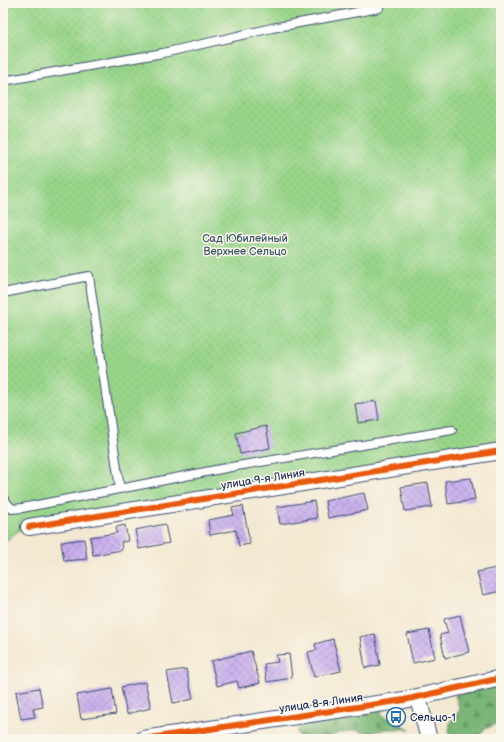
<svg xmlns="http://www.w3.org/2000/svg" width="504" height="742" font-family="'Balsamiq Sans',sans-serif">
<defs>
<pattern id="grass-dots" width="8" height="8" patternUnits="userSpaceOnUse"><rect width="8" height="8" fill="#98d589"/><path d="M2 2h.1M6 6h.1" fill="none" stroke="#82b779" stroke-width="1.8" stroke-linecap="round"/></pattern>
<pattern id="forest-firs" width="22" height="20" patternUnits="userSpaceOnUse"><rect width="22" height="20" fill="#7ab675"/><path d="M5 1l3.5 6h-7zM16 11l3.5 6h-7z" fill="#639463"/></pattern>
<pattern id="building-cross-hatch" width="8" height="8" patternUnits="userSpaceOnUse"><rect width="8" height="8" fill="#c6aaee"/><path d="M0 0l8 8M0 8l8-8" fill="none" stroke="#a08bc4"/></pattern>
</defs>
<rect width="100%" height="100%" fill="#fbf7ec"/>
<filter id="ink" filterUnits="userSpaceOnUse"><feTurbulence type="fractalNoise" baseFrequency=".025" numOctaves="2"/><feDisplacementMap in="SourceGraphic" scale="8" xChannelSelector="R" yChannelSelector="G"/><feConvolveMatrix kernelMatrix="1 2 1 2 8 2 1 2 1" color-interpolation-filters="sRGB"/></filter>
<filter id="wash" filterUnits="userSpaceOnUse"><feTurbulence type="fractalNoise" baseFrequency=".012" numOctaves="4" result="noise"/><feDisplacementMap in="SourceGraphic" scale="16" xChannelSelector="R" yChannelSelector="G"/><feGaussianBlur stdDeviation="0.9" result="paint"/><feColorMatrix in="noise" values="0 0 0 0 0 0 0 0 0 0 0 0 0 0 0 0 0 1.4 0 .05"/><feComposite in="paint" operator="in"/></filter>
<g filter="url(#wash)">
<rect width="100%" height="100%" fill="#f3e9d1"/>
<path fill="url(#grass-dots)" stroke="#5a8274" d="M 3,3 L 501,3 L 501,448 L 28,523 L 3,543 Z"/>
<path fill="url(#forest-firs)" stroke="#4a726a" d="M 501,685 L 501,722 L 483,730 L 481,734 L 467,738 L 454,739 L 449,734 L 450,722 L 460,710 L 455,695 Z
M 385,707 L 380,714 L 410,729 L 386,729 L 367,734 L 358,730 L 342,732 L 321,739 L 299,739 L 297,730 L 303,724 Z"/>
<g id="blocks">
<path fill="url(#building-cross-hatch)" d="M 376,401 L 379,420 L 358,423 L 355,404 Z
M 266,426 L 270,448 L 240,454 L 236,433 Z
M 471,478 L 475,500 L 448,504 L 445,481 Z
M 428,483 L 432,507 L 405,511 L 401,487 Z
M 364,493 L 368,510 L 328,518 L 325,501 Z
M 314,501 L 317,518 L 280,524 L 277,507 Z
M 243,506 L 250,544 L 239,546 L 236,530 L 210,535 L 208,520 L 234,515 L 232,508 Z
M 165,524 L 169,543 L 139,549 L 135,530 Z
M 125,525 L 128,541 L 121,542 L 122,550 L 93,555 L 90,537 L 117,533 L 116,527 Z
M 84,539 L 87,559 L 64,561 L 61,542 Z
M 501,567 L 501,591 L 483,595 L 477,572 Z
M 460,615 L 469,652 L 445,658 L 440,635 L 448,633 L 444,619 Z
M 429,630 L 435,658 L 413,663 L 407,634 Z
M 375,634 L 380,665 L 365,668 L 360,637 Z
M 333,639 L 341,671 L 314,677 L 308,652 L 317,650 L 315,644 Z
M 251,651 L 260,683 L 239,688 L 237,681 L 217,686 L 211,661 Z
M 289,654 L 292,678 L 267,682 L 264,664 L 278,662 L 276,655 Z
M 186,669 L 193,699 L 173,703 L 167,672 Z
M 145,682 L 151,708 L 127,714 L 121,687 Z
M 39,688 L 43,707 L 33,709 L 35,717 L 21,719 L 16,692 Z
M 112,689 L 116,714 L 81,719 L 77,695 Z"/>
</g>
</g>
<g filter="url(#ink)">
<use href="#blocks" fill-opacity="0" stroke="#3b4b6f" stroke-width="1"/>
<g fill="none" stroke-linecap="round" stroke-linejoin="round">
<g stroke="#3b4b6f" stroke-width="10">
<path id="lane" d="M 3,81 L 163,53 L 272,28 L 379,8
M 3,293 L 89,276 L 120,489
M 3,498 L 12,509 L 22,508 L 231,467 L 452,430"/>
</g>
<g stroke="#3b4b6f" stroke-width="18">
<path id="street" d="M 29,527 L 501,451
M 418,698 L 429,739
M 143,739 L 404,700 L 501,678"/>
</g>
<use href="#lane" stroke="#fff" stroke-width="8"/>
<use href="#street" stroke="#fff" stroke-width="16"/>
<g stroke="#fbf7ec" stroke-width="8">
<path id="cycleway" d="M 29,527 L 501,451
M 143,739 L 404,700 L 501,678"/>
</g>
<use href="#cycleway" stroke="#e8590c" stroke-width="6"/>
</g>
</g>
<defs>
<g id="bus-ring" transform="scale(1)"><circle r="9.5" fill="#fbf7ec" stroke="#1f6fb2" stroke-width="1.5"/><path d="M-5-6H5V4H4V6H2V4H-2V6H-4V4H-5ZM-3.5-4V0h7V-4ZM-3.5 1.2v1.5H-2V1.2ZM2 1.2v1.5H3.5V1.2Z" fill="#1f6fb2"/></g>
</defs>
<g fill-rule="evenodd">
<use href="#bus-ring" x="396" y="717"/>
</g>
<g text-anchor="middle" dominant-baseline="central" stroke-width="3" stroke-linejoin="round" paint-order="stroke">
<g font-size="11" fill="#3a5869" stroke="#fbf7ec">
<text x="245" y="238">Сад Юбилейный<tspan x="245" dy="13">Верхнее Сельцо</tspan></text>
</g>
<g font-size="11" fill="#1b2f5e" stroke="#fbf7ec">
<text transform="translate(263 479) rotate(-9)">улица 9-я Линия</text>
<text transform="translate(321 703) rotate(-8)">улица 8-я Линия</text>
</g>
<g font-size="11" fill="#1b2f5e" stroke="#fbf7ec" text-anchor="start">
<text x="410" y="717">Сельцо-1</text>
</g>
</g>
<rect width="504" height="742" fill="none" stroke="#fbf7ec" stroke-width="16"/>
</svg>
